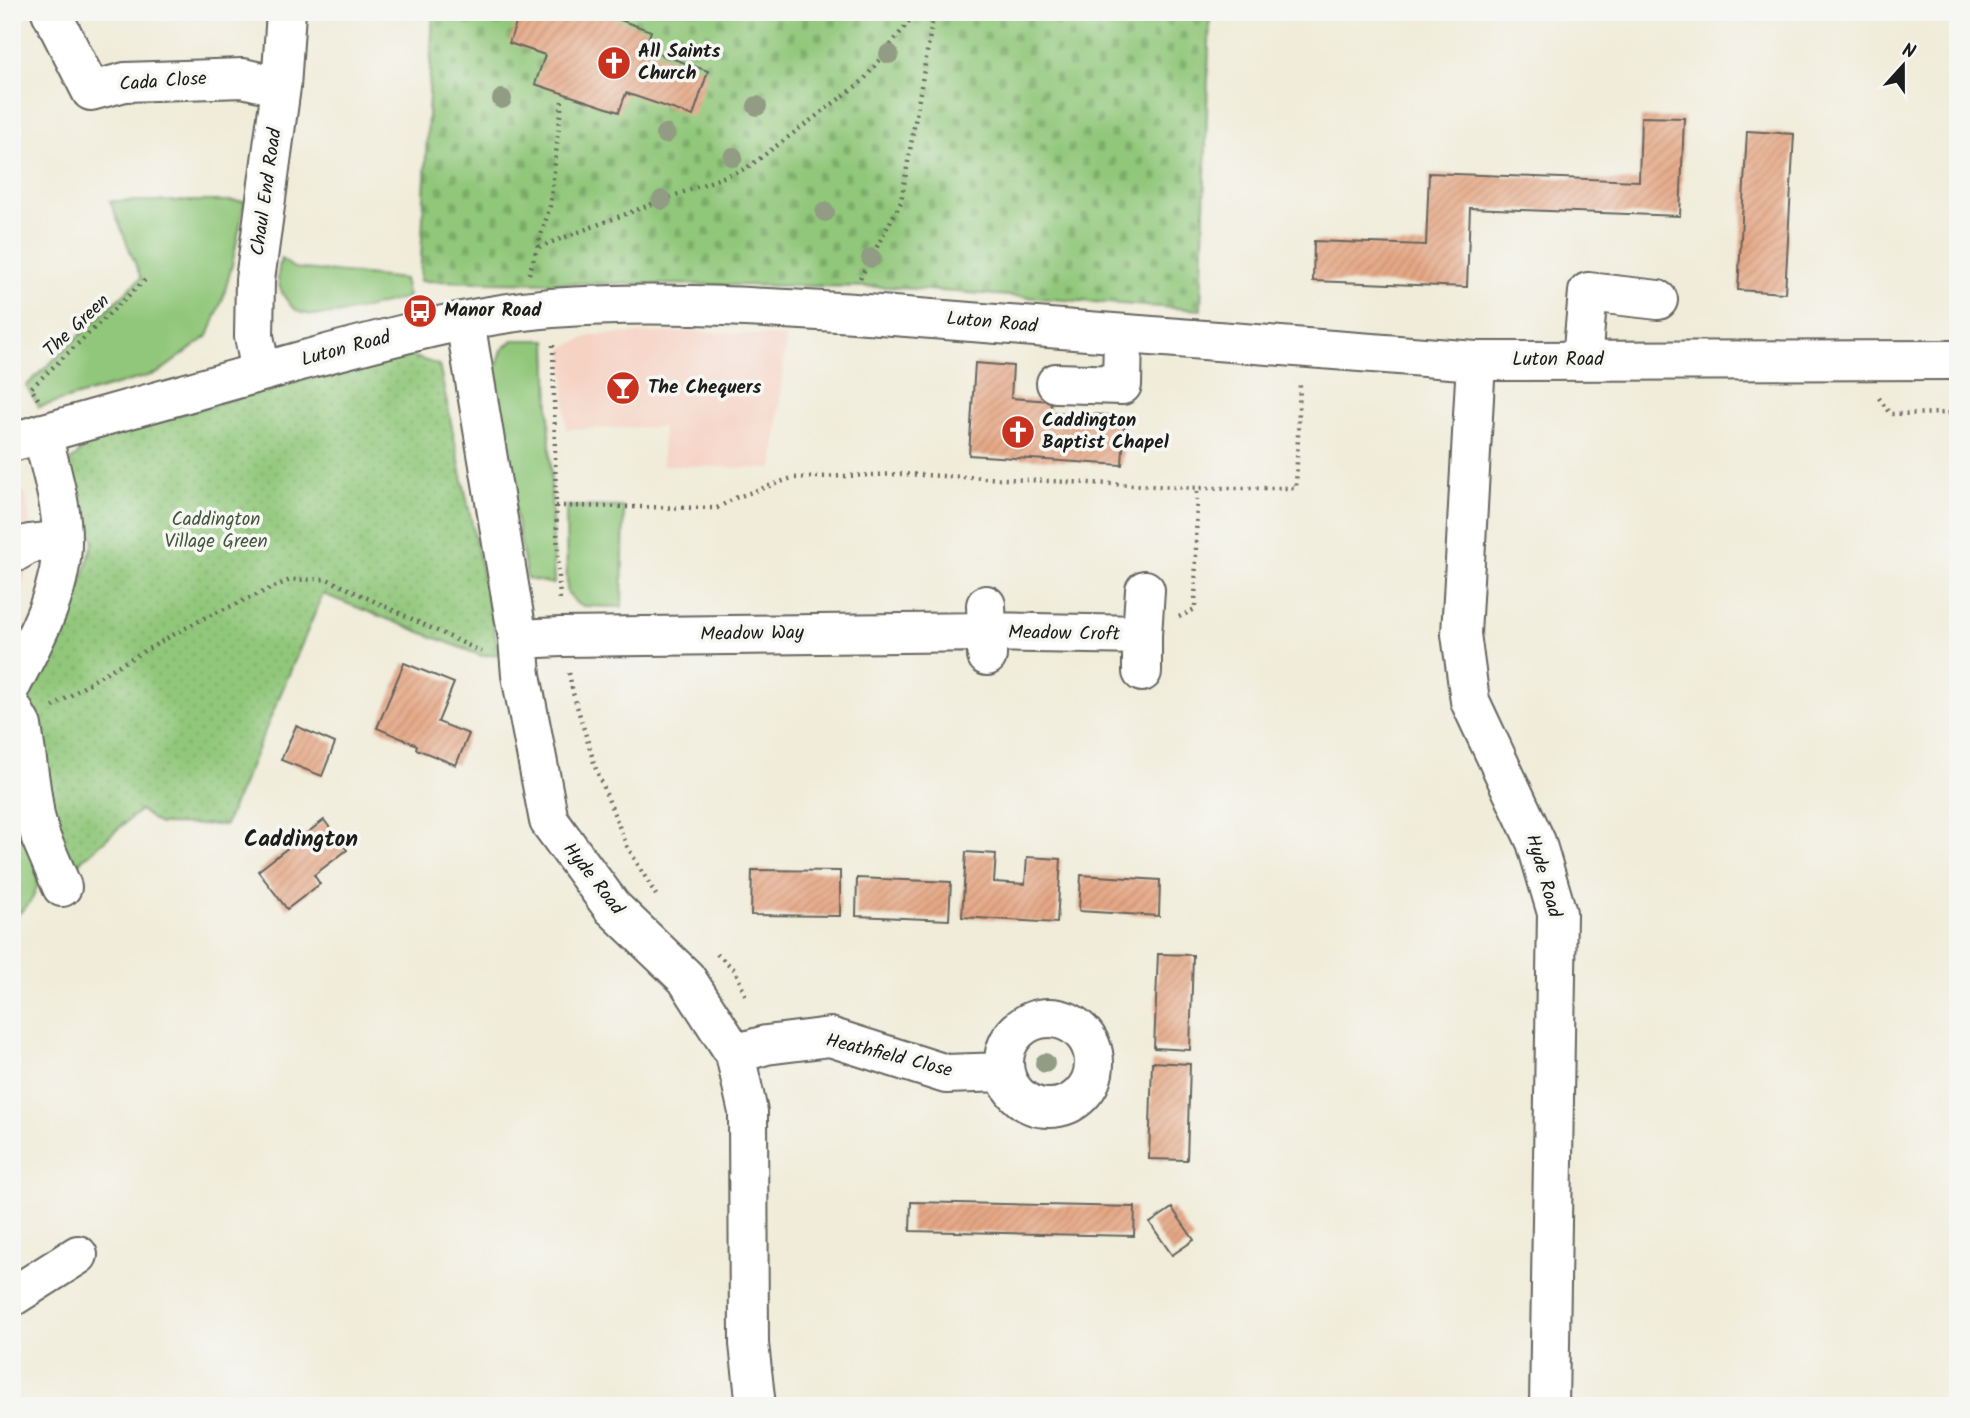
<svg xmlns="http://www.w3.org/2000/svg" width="1970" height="1418" font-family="Kalam,sans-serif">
<defs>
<pattern id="cemetery-stones" width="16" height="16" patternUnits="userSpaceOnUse" patternTransform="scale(1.75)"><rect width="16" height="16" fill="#91c77a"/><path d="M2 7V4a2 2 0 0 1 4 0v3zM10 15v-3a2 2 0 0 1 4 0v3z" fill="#7caa69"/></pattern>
<pattern id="park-dots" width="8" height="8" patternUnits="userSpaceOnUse" patternTransform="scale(1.75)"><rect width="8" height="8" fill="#91c77a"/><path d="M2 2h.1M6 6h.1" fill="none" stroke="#7caa69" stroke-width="1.8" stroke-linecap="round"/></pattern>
<pattern id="building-hatch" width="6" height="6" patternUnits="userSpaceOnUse" patternTransform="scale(1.75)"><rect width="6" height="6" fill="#e5a785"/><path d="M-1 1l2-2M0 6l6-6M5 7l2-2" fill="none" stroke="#c48f72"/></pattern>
</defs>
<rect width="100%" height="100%" fill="#f6f6f2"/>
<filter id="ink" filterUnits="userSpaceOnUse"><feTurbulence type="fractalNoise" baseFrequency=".0143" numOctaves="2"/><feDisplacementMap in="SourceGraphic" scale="14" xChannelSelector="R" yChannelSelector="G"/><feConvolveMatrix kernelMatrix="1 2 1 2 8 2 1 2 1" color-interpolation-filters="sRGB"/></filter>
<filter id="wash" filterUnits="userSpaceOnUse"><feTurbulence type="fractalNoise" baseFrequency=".00686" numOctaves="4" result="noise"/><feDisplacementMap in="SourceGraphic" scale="28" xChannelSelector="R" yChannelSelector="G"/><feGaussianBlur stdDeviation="1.57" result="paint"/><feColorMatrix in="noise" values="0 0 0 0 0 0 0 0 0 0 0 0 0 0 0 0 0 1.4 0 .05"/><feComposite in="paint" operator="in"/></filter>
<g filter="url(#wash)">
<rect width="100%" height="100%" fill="#f0ecd9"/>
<path fill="#f6d2c3" d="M 699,331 L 786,337 L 773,469 L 662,465 L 663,427 L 566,429 L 563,348 L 592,335 Z
M 12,484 L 26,494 L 30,522 L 28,567 L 12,617 Z"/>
<path fill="#91c77a" stroke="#56724b" stroke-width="2" d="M 110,201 L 245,201 L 232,265 L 223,298 L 208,336 L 158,373 L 39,407 L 26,386 L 141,278 Z
M 281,259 L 294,268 L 404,279 L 408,297 C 380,304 335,319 307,314 C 297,313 291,307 286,299 C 276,285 277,275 281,259 Z
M 513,340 L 547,340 L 554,584 L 527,579 L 492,380 L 502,350 Z
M 566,506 L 624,507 L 622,607 L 583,606 L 577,604 L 567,592 Z
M 12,742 L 39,870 C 38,895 32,903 12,919 Z"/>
<path fill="url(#cemetery-stones)" stroke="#56724b" stroke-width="2" d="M 433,12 L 1210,12 L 1201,310 L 887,287 L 420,281 Z"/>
<path fill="url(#park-dots)" stroke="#56724b" stroke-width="2" d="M 399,352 L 439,365 L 499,654 L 482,656 L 323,594 L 225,825 L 159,824 L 140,810 L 76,865 L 59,858 L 24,685 L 43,633 L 67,630 L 94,540 L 75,501 L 63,469 L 93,439 Z"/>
<g id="blocks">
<path fill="url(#building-hatch)" d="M 520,12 L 537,12 L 560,20 L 563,12 L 598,12 L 651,31 L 645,49 L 708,71 L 693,116 L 626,93 L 619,112 L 535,84 L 545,55 L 509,43 Z
M 1641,117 L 1684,118 L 1680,216 L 1470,208 L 1467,287 L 1313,281 L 1314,241 L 1426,245 L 1429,173 L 1639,181 Z
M 1747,131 L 1794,134 L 1785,293 L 1738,290 Z
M 975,363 L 1013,366 L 1011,398 L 1051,401 L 1050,412 L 1125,416 L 1122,465 L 969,455 Z
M 404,663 L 454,683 L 438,722 L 469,734 L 456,765 L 416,749 L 417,745 L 377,728 Z
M 296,726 L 335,743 L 322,776 L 281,760 Z
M 324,820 L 347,850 L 314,875 L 320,884 L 287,909 L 258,871 Z
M 966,852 L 996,854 L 994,882 L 1025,884 L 1027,857 L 1061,859 L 1057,923 L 962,917 Z
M 752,870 L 840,871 L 840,916 L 751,915 Z
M 1081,875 L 1160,880 L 1159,916 L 1079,911 Z
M 857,878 L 951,882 L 949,920 L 856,916 Z
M 1158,954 L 1193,955 L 1190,1050 L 1154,1048 Z
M 1152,1062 L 1190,1064 L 1187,1160 L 1149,1159 Z
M 911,1202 L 1135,1207 L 1134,1236 L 910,1231 Z
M 1172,1208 L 1194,1240 L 1172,1255 L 1150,1223 Z"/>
</g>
</g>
<g filter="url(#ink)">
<use href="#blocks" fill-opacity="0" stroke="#66655e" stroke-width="2"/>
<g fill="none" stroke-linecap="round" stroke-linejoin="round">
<g stroke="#66655e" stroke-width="42">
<path id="minor" d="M 51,12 L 91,91 L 125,82 L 243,78 L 281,87
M 465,321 L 518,639 L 521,675 L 549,821 L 612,907 L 686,978 L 735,1054 L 748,1112 L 749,1344 L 756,1406
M 1582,360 L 1588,292 L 1658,300
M 1476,361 L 1461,634 L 1470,701 L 1536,842 L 1557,913 L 1549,1406
M 261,372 L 254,336 L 255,280 L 281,87 L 286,12
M 1056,383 L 1122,385 L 1123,334
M 12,442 C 111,414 210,386 308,359 C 388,338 469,315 552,308 C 652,300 754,307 854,313 L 1476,361 L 1958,360
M 12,554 L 29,544 L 62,540
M 518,639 L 561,637 L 987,632 L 986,605
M 987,656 L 987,632 L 1142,635 L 1145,590
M 1142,672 L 1142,635
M 12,684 C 35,639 63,590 62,539 C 62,503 50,468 42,433
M 12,708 L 22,726 L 35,816 L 41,838 L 62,887
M1004 1063a45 45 0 1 1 90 0a45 45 0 1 1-90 0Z
M 735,1054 L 766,1045 L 830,1037 L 946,1074 L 1004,1072
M 12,1297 L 78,1255"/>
</g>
<path stroke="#66655e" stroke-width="4.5" stroke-dasharray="2 5" stroke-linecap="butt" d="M 539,247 L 747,168 L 863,81 L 916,12
M 529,274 L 550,206 L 562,101
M 860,278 L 901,202 L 934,12
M 553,345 L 556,506 L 560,602
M 1879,398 L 1890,414 L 1958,413
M 38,399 L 31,388 L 146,279
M 556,506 L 717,508 L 735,498 L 792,478 L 901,474 L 1197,488 L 1296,488 L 1300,383
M 1179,617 L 1195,609 L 1197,488
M 569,673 L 573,693 L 596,769 L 627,846 L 656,895
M 53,707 L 105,673 L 200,620 L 290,580 L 327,579 L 482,652
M 717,954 L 735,970 L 747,999"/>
<use href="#minor" stroke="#fff" stroke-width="38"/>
</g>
<g fill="#929b83">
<circle cx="889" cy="54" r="10"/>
<circle cx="502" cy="99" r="10"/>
<circle cx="757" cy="106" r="10"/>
<circle cx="665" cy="134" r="10"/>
<circle cx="733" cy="157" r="10"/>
<circle cx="662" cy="200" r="10"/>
<circle cx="825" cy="212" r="10"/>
<circle cx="871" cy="258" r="10"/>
<circle cx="1045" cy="1063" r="10"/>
</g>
</g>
<defs>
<g id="church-disc" transform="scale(1.75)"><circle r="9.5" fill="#c8321e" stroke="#f6f6f2"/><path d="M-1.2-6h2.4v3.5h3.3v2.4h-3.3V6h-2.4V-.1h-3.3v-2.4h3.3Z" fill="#fff"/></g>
<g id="bus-disc" transform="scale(1.75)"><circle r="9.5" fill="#c8321e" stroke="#f6f6f2"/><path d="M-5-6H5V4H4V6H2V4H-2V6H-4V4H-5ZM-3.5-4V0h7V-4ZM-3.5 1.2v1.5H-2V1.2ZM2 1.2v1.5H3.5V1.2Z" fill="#fff"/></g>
<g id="bar-disc" transform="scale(1.75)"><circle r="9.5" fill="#c8321e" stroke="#f6f6f2"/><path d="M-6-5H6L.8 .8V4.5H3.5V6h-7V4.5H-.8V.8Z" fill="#fff"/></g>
</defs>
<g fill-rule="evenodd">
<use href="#church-disc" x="614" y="63"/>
<use href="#bus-disc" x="420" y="311"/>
<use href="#bar-disc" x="623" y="388"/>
<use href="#church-disc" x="1018" y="432"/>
</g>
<g text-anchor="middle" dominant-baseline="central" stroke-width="7" stroke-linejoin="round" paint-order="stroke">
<g font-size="19" font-weight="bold" fill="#1c1c1c" stroke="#f6f6f2" text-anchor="start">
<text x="638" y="52">All Saints<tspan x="638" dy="22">Church</tspan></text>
<text x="444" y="311">Manor Road</text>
<text x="648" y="388">The Chequers</text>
<text x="1042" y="421">Caddington<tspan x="1042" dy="22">Baptist Chapel</tspan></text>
</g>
<g font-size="19" fill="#1c1c1c" stroke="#f6f6f2">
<text transform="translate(163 82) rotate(-4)">Cada Close</text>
<text transform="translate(267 192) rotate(-82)">Chaul End Road</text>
<text transform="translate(992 323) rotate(5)">Luton Road</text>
<text transform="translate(77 326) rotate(-43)">The Green</text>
<text transform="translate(346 349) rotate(-15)">Luton Road</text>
<text x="1558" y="360">Luton Road</text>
<text transform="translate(752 634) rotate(-1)">Meadow Way</text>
<text transform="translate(1064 634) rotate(1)">Meadow Croft</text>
<text transform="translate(1543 876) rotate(74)">Hyde Road</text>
<text transform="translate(593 879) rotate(52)">Hyde Road</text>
<text transform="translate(889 1056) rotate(14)">Heathfield Close</text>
</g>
<g font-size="19" fill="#45583d" stroke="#f6f6f2">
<text x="216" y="520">Caddington<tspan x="216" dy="22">Village Green</tspan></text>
</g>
<g font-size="23" font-weight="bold" fill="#1c1c1c" stroke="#f6f6f2">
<text x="301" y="840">Caddington</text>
</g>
</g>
<rect width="1970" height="1418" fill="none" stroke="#f6f6f2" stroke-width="42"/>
<g transform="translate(1903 66) rotate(21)" stroke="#f6f6f2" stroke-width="5" paint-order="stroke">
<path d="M0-5L12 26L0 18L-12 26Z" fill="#1c1c1c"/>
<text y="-10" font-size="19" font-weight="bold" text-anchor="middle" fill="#1c1c1c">N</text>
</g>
</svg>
